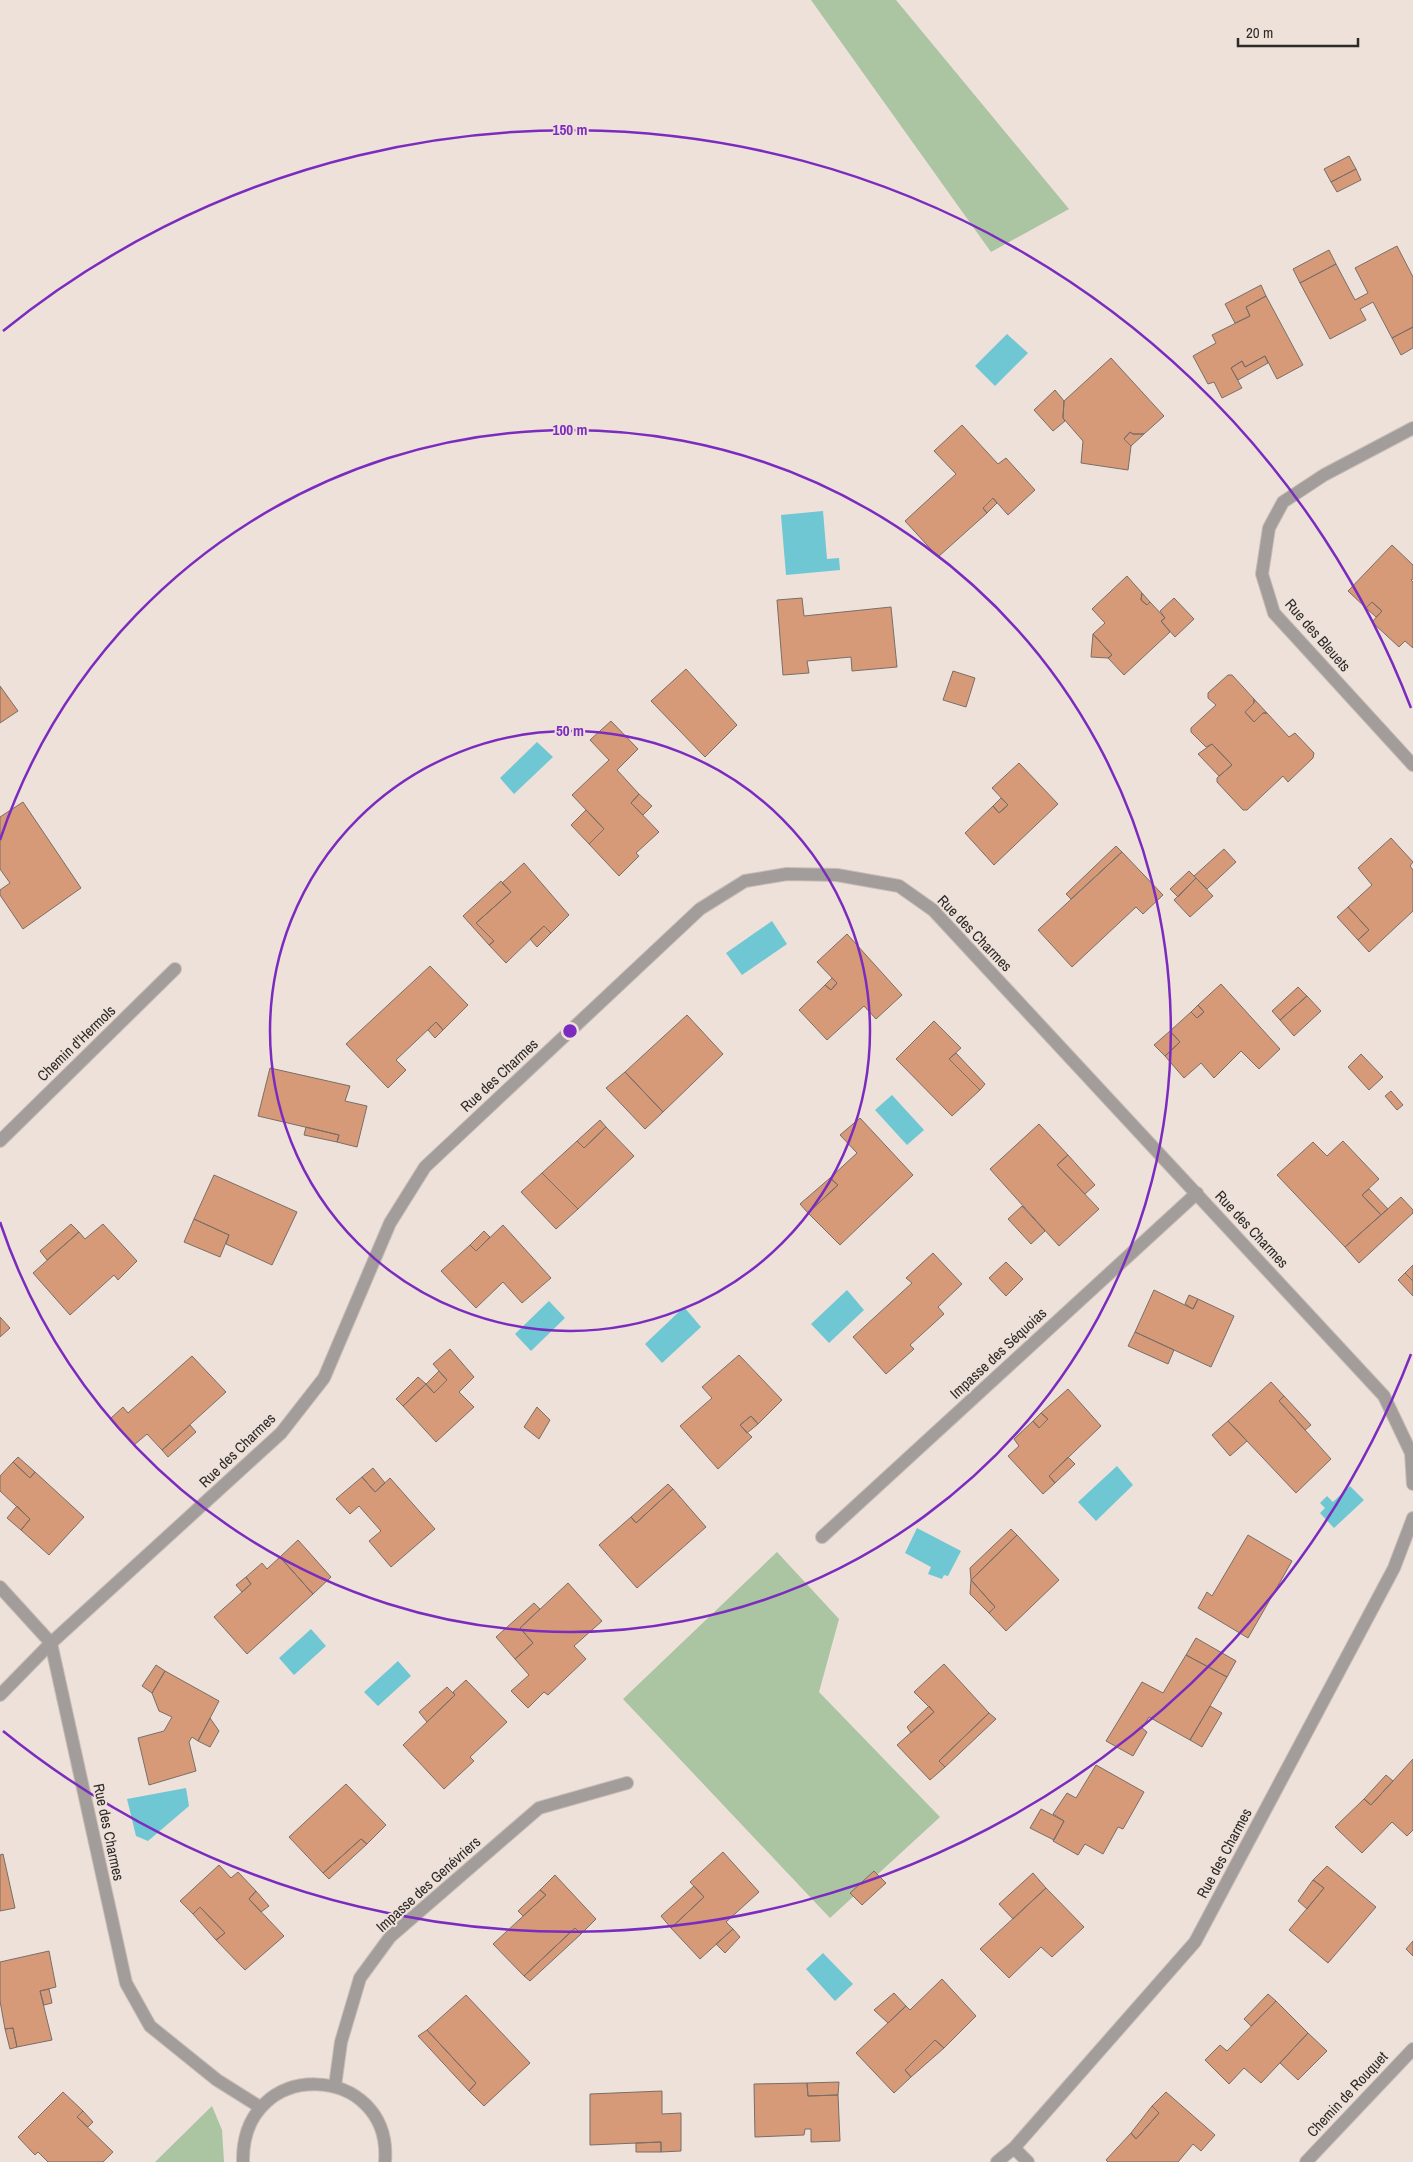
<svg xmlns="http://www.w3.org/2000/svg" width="1413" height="2162" font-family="'Archivo Narrow',sans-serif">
<rect width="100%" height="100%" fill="#ede1da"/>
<path fill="#abc4a2" d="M 811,0 L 896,0 L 1069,209 L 991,252 Z
M 777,1552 L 839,1619 L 819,1692 L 940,1817 L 830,1918 L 623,1699 Z
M 212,2106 L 222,2130 L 224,2162 L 155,2162 Z"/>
<path fill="#6ec7d2" d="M 1007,334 L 1028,353 L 995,386 L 975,366 Z
M 823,511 L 827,559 L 839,558 L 840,570 L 786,575 L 781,515 Z
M 537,742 L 553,757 L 514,794 L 500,778 Z
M 772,921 L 787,944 L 742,975 L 726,953 Z
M 892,1095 L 924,1130 L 907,1145 L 875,1110 Z
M 847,1290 L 864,1310 L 829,1343 L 811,1324 Z
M 549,1301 L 565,1318 L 531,1351 L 515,1334 Z
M 684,1307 L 701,1327 L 662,1363 L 645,1344 Z
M 1117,1466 L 1133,1485 L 1096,1521 L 1078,1502 Z
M 1350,1486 L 1364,1500 L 1334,1528 L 1320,1513 L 1325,1508 L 1320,1503 L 1327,1496 L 1333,1502 Z
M 917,1528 L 961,1551 L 948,1576 L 944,1575 L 942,1579 L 928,1574 L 931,1567 L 905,1553 Z
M 311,1629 L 326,1646 L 294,1675 L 279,1658 Z
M 398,1661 L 411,1676 L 378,1706 L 364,1692 Z
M 186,1788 L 189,1806 L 148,1841 L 136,1836 L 127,1799 Z
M 823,1953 L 853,1984 L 835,2001 L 806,1969 Z"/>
<path fill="#d79a78" stroke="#796e68" d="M 1349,156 L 1356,169 L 1331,182 L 1324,169 Z
M 1356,169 L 1361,180 L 1337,192 L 1331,182 Z
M 1397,246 L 1413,277 L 1413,327 L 1392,338 L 1373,302 L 1360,309 L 1366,320 L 1330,339 L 1300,283 L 1336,264 L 1355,300 L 1368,293 L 1355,268 Z
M 1329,250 L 1336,264 L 1300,283 L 1293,269 Z
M 1261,285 L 1266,296 L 1246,307 L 1250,316 L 1235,323 L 1225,304 Z
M 1266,296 L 1303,365 L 1277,379 L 1265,356 L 1245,367 L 1242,361 L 1231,368 L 1242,388 L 1222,398 L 1214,382 L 1208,384 L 1193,356 L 1216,343 L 1212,335 L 1250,316 L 1246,307 Z
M 1413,327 L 1413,348 L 1401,355 L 1392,338 Z
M 1265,356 L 1268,363 L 1238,380 L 1231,368 L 1242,361 L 1245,367 Z
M 1111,358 L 1164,416 L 1144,434 L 1133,434 L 1130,432 L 1124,439 L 1131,446 L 1128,470 L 1081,463 L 1083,441 L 1063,418 L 1064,401 Z
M 1055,390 L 1064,401 L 1063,418 L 1065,421 L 1053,431 L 1034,410 Z
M 962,425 L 998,464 L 1006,458 L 1035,490 L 1008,515 L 993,498 L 983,508 L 987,513 L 938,557 L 905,521 L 956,474 L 934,451 Z
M 1130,432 L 1133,434 L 1144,434 L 1131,446 L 1124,439 Z
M 993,498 L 997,503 L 987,513 L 983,508 Z
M 1392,545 L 1413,565 L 1413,579 L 1411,580 L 1413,582 L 1413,648 L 1405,641 L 1399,647 L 1372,622 L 1382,611 L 1372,602 L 1366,608 L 1348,591 Z
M 1127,576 L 1142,593 L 1141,600 L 1147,605 L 1150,602 L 1165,618 L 1161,621 L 1170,632 L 1124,675 L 1108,658 L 1112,655 L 1093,634 L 1105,623 L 1092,609 Z
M 1142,593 L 1150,602 L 1147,605 L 1141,600 Z
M 802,598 L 804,616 L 891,607 L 897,667 L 852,671 L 851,657 L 807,661 L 809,673 L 783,675 L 777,600 Z
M 1174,598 L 1194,619 L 1175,637 L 1161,621 L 1165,618 L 1160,611 Z
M 1372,602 L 1382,611 L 1376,617 L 1366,608 Z
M 1093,634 L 1112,655 L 1108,658 L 1091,657 Z
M 686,669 L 737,725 L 705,757 L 651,701 Z
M 953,671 L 975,678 L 966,707 L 943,700 Z
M 1228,675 L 1232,675 L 1254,699 L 1254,703 L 1245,712 L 1254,722 L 1263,713 L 1267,713 L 1289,737 L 1295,733 L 1314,753 L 1313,758 L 1288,782 L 1283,776 L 1247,810 L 1243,810 L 1217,782 L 1217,778 L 1232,765 L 1212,744 L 1206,747 L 1191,732 L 1191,728 L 1216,705 L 1208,698 L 1208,693 Z
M 0,686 L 18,711 L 0,723 Z
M 1254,699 L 1267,713 L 1263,713 L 1254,722 L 1245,712 L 1254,703 Z
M 611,721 L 638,749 L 617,770 L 639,794 L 631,803 L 659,832 L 636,853 L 639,856 L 619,876 L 589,844 L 604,829 L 572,795 L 609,760 L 590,740 Z
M 1212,744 L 1232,765 L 1219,776 L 1198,754 Z
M 1019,763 L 1058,804 L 994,865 L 965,833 L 993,806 L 999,813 L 1008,805 L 992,788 Z
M 639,794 L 652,806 L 643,815 L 631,803 Z
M 1001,798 L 1008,805 L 999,813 L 993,806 Z
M 23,802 L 81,888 L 23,929 L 0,895 L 0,890 L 10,883 L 0,869 L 0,817 Z
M 586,810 L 604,829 L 589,844 L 571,825 Z
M 1391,838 L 1413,862 L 1410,866 L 1413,870 L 1413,911 L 1369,952 L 1358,940 L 1369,930 L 1348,907 L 1372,885 L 1358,868 Z
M 1116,846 L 1122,852 L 1071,899 L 1066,894 Z
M 1224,849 L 1236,862 L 1207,889 L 1194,876 Z
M 1122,852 L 1163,895 L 1143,914 L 1136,907 L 1072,967 L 1038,930 Z
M 524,863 L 569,915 L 551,933 L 544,926 L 506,963 L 489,945 L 494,941 L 476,923 L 511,892 L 502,883 Z
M 1189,871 L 1196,878 L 1178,897 L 1170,889 Z
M 1196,878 L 1213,896 L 1190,917 L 1174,900 Z
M 501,881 L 511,892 L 476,923 L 494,941 L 489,945 L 463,916 Z
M 1348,907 L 1369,930 L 1358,940 L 1337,917 Z
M 544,926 L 551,933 L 537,947 L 530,939 Z
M 847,934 L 902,995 L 876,1019 L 864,1006 L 827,1040 L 799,1010 L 825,985 L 831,990 L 837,983 L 817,962 Z
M 430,966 L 468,1005 L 443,1030 L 436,1022 L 396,1060 L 406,1070 L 388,1088 L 346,1044 Z
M 832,978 L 837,983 L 831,990 L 825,985 Z
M 1221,984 L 1280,1049 L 1259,1069 L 1241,1051 L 1214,1078 L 1201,1063 L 1184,1078 L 1165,1056 L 1180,1042 L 1170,1031 L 1191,1012 L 1197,1018 L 1204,1012 L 1198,1005 Z
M 1298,987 L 1307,996 L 1280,1020 L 1272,1011 Z
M 1307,996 L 1321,1011 L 1294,1036 L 1280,1020 Z
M 1198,1005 L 1204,1012 L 1197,1018 L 1191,1012 Z
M 687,1015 L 723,1054 L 663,1112 L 625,1072 Z
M 934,1021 L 961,1048 L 949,1059 L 980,1090 L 952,1116 L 896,1059 Z
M 436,1022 L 443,1030 L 435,1038 L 428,1030 Z
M 1170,1031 L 1180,1042 L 1165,1056 L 1154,1045 Z
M 956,1053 L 985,1084 L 980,1090 L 949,1059 Z
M 1361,1054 L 1383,1077 L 1369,1090 L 1348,1067 Z
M 270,1068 L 350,1086 L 345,1101 L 367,1106 L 357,1147 L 337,1142 L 339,1135 L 258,1116 Z
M 625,1072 L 663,1112 L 645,1129 L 606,1088 Z
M 1391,1091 L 1403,1105 L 1397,1110 L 1385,1096 Z
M 860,1118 L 913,1175 L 840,1245 L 808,1213 L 838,1185 L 830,1178 L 857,1153 L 840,1135 Z
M 600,1120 L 606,1127 L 584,1148 L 577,1141 Z
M 1039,1124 L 1068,1155 L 1057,1165 L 1099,1209 L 1059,1246 L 990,1169 Z
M 306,1127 L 339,1135 L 337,1142 L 304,1135 Z
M 606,1127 L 634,1156 L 578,1209 L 542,1173 L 577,1141 L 584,1148 Z
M 1343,1141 L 1379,1179 L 1362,1195 L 1381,1215 L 1345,1247 L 1277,1175 L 1313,1142 L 1327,1156 Z
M 1068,1155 L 1095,1185 L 1085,1194 L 1057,1165 Z
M 542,1173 L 578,1209 L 556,1229 L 521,1192 Z
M 214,1175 L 297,1212 L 272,1265 L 226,1244 L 229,1235 L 194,1219 Z
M 830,1178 L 838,1185 L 808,1213 L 800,1204 Z
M 1369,1189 L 1388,1209 L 1381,1215 L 1362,1195 Z
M 1401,1197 L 1413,1210 L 1413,1213 L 1359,1263 L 1345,1247 Z
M 1022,1206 L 1045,1231 L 1031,1244 L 1008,1219 Z
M 194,1219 L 229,1235 L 220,1257 L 184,1242 Z
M 71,1224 L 79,1232 L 47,1260 L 40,1251 Z
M 103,1224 L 137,1261 L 118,1280 L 114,1275 L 70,1315 L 33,1273 L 79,1232 L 85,1239 Z
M 503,1225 L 551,1278 L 522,1303 L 503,1282 L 476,1308 L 441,1271 L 470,1245 L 476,1251 Z
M 484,1231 L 490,1237 L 476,1251 L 470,1245 Z
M 933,1253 L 962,1284 L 938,1307 L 944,1314 L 910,1345 L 914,1349 L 886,1374 L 853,1337 L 912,1283 L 906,1278 Z
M 1006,1262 L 1023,1279 L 1006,1296 L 989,1278 Z
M 1413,1265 L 1413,1281 L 1405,1273 Z
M 1405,1273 L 1413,1281 L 1413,1296 L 1398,1280 Z
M 1154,1290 L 1193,1309 L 1198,1299 L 1234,1316 L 1211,1367 L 1135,1332 Z
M 1189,1295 L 1198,1299 L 1193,1309 L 1185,1304 Z
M 0,1317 L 10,1328 L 0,1337 Z
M 1135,1332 L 1174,1350 L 1168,1364 L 1128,1346 Z
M 450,1349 L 474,1377 L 459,1392 L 474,1407 L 436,1442 L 403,1406 L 426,1384 L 434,1393 L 447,1380 L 433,1364 Z
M 739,1355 L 782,1400 L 758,1424 L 751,1416 L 740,1425 L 752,1437 L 718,1469 L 680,1426 L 712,1398 L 702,1387 Z
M 192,1356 L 226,1392 L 162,1450 L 147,1434 L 134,1445 L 110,1419 L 123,1407 L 128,1413 Z
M 439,1371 L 447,1380 L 434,1393 L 426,1384 Z
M 418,1377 L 426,1384 L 403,1406 L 396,1399 Z
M 1271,1382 L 1284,1396 L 1279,1401 L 1331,1459 L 1296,1493 L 1228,1421 Z
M 1068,1389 L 1101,1426 L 1049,1476 L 1055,1483 L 1043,1494 L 1008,1456 L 1019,1446 L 1014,1439 L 1033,1421 L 1039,1428 L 1048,1419 L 1041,1413 Z
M 1284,1396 L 1311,1425 L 1305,1430 L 1279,1401 Z
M 537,1407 L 550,1420 L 539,1439 L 524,1427 Z
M 1041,1413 L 1048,1419 L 1039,1428 L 1033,1421 Z
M 751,1416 L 758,1424 L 747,1433 L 740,1425 Z
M 1228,1421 L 1247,1441 L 1230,1456 L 1212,1435 Z
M 190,1425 L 196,1432 L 168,1457 L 162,1450 Z
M 18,1457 L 35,1472 L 30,1478 L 13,1462 Z
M 1068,1457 L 1075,1464 L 1055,1483 L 1049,1476 Z
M 13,1462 L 30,1478 L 35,1472 L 84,1517 L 49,1555 L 21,1530 L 30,1519 L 0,1491 L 0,1476 Z
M 373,1468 L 385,1483 L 375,1492 L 362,1477 Z
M 362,1477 L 375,1492 L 390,1478 L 435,1529 L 391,1567 L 369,1541 L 381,1531 L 359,1506 L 350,1514 L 336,1499 Z
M 668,1484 L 673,1489 L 636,1523 L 631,1517 Z
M 673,1489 L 706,1527 L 637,1588 L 599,1545 L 631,1517 L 636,1523 Z
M 17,1506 L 30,1519 L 21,1530 L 7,1518 Z
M 1011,1529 L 1017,1535 L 971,1580 L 970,1568 Z
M 1017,1535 L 1059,1580 L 1006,1631 L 989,1613 L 995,1607 L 971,1580 Z
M 1248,1535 L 1292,1561 L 1248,1638 L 1198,1608 L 1207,1592 L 1212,1596 Z
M 298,1540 L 331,1577 L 313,1594 L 280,1557 Z
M 280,1557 L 313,1594 L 247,1654 L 214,1617 L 251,1584 L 246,1577 L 262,1563 L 267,1569 Z
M 246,1577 L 251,1584 L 242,1592 L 236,1585 Z
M 971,1580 L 995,1607 L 989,1613 L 970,1594 Z
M 568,1583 L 602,1621 L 574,1646 L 586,1659 L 548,1695 L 544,1692 L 528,1708 L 511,1691 L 529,1675 L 515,1659 L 533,1643 L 520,1628 Z
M 534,1603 L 540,1609 L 520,1628 L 533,1643 L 515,1659 L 496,1637 Z
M 1196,1638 L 1236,1661 L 1227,1677 L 1186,1655 Z
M 1186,1655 L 1227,1677 L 1190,1740 L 1149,1717 L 1142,1728 L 1147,1732 L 1133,1756 L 1106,1741 L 1142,1682 L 1163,1693 Z
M 944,1664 L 989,1713 L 939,1761 L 945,1767 L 930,1780 L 897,1745 L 934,1712 L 914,1692 Z
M 156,1665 L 165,1671 L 152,1693 L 142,1686 Z
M 165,1671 L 219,1701 L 198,1741 L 192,1737 L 189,1742 L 196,1771 L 149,1785 L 138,1738 L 164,1731 L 172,1717 L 159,1711 L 152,1693 Z
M 466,1680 L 507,1722 L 470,1757 L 474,1761 L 444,1789 L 403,1745 L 455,1695 L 453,1692 Z
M 447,1687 L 455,1695 L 427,1722 L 419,1712 Z
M 929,1706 L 934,1712 L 911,1733 L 907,1727 Z
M 1210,1706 L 1222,1713 L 1202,1747 L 1190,1740 Z
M 989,1713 L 996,1719 L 945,1767 L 939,1761 Z
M 210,1718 L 219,1731 L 210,1747 L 198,1741 Z
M 1413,1759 L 1413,1830 L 1407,1836 L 1392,1822 L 1362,1853 L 1335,1827 L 1364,1799 L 1371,1805 Z
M 1096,1765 L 1144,1792 L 1123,1829 L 1118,1827 L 1103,1854 L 1085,1844 L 1078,1855 L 1053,1841 L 1064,1821 L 1053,1814 L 1067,1793 L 1076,1798 Z
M 1386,1775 L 1393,1781 L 1371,1805 L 1364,1799 Z
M 346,1784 L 386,1825 L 367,1844 L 361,1839 L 323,1873 L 289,1837 Z
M 1041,1809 L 1064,1821 L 1054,1840 L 1030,1828 Z
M 361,1839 L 367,1844 L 329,1879 L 323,1873 Z
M 723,1852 L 759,1892 L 726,1922 L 733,1929 L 700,1959 L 671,1928 L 704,1897 L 690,1882 Z
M 3,1854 L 15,1908 L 0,1911 L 0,1855 Z
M 219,1865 L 231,1878 L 238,1872 L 256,1891 L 249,1899 L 284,1936 L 245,1970 L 216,1940 L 225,1933 L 200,1907 L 193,1914 L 180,1901 Z
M 1327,1866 L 1376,1907 L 1328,1963 L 1289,1930 L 1324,1888 L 1313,1880 Z
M 874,1871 L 886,1883 L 862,1905 L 850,1893 Z
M 1033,1873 L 1046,1888 L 1013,1919 L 999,1904 Z
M 555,1875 L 596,1919 L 581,1934 L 575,1928 L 524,1976 L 493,1944 L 546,1895 L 540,1890 Z
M 1313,1880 L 1324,1888 L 1307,1909 L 1298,1901 Z
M 694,1886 L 704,1897 L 671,1928 L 661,1916 Z
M 1046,1888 L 1084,1927 L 1052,1957 L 1041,1947 L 1009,1978 L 980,1949 Z
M 540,1890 L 546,1895 L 523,1916 L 518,1911 Z
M 256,1891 L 269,1906 L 261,1912 L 249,1899 Z
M 200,1907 L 225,1933 L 216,1940 L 193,1914 Z
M 575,1928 L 581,1934 L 530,1981 L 524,1976 Z
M 733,1929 L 740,1937 L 725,1953 L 716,1944 Z
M 1413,1941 L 1413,1956 L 1406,1949 Z
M 49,1951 L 56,1987 L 40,1991 L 52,2040 L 17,2047 L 13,2028 L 5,2029 L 0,2001 L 0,1962 Z
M 942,1979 L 976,2016 L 944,2048 L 935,2040 L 905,2070 L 911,2077 L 894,2093 L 856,2053 L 906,2006 L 910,2010 Z
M 49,1989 L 52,2003 L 44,2005 L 40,1991 Z
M 894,1993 L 906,2006 L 888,2023 L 874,2010 Z
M 1268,1994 L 1276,2001 L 1251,2026 L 1244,2019 Z
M 466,1995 L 530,2063 L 484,2106 L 469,2091 L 476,2083 L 427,2030 Z
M 1276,2001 L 1308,2033 L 1261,2083 L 1244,2068 L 1229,2084 L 1205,2060 L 1220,2045 L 1227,2051 Z
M 13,2028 L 17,2047 L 10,2049 L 5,2029 Z
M 427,2030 L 476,2083 L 469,2091 L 418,2036 Z
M 1308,2033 L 1327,2051 L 1298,2080 L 1280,2063 Z
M 935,2040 L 944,2048 L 911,2077 L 905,2070 Z
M 839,2082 L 838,2095 L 808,2096 L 807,2083 Z
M 807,2083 L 808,2096 L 838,2095 L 840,2141 L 811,2142 L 811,2129 L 805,2129 L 804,2135 L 755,2137 L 754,2084 Z
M 662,2091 L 662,2114 L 681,2113 L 681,2151 L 661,2152 L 661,2142 L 590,2145 L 590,2094 Z
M 63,2092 L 83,2111 L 77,2117 L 113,2152 L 103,2162 L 48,2162 L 38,2152 L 35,2155 L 18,2137 Z
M 1166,2092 L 1215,2135 L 1201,2151 L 1193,2144 L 1178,2162 L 1108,2162 L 1106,2160 L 1131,2133 L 1136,2139 L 1159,2113 L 1152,2106 Z
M 1152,2106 L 1159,2113 L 1136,2139 L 1131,2133 Z
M 83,2111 L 93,2122 L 88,2127 L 77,2117 Z
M 661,2142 L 661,2152 L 636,2152 L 636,2143 Z"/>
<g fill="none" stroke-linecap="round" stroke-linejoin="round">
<g stroke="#c7bcb6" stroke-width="14">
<path id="lane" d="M 822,1537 L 1197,1193
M 0,1587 L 51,1643
M 335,2086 L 341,2042 L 360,1978 L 390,1937 L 539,1808 L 627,1783"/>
</g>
<g stroke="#c7bcb6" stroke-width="14">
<path id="street" d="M 1413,428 L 1324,475 L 1283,502 L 1269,528 L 1262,574 L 1274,613 L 1413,765
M 0,1141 L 175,969
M 0,1695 L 51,1643
M 260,2107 L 217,2080 L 150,2026 L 126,1983 L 51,1643 L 281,1433 L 324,1378 L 390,1223 L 425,1167 L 700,909 L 745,881 L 787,874 L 837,875 L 899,886 L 933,910 L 1384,1396 L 1411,1453 L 1413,1484
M 243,2162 C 241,2055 393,2062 385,2162
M 997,2162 L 1014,2148
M 1028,2162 L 1014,2148 L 1195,1942 L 1394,1568 L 1413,1518
M 1306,2162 L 1413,2049"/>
</g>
<use href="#lane" stroke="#a29d9a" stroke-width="12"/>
<use href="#street" stroke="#a29d9a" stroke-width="12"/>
</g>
<g fill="none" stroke="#7b2cbf" stroke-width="2.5">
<circle cx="570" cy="1031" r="300"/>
<path d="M0 840A601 601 0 1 1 0 1222"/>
<path d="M1411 1354A901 901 0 0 1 3 1731M3 331A901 901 0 0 1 1411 708"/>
</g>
<g text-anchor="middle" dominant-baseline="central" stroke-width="4" stroke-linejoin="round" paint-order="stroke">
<g font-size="15" fill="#2e2a27" stroke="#ede1da">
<text transform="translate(1318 635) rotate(49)">Rue des Bleuets</text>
<text transform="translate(975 933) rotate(46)">Rue des Charmes</text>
<text transform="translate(76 1043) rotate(-44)">Chemin d'Hermols</text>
<text transform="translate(499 1075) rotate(-43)">Rue des Charmes</text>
<text transform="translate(1252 1229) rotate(47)">Rue des Charmes</text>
<text transform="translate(998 1353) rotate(-43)">Impasse des Séquoias</text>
<text transform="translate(237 1450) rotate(-44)">Rue des Charmes</text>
<text transform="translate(109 1832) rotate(78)">Rue des Charmes</text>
<text transform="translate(1224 1853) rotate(-62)">Rue des Charmes</text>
<text transform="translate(428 1884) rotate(-42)">Impasse des Genévriers</text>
<text transform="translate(1347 2094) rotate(-47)">Chemin de Rouquet</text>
</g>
</g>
<circle cx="570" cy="1031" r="8" fill="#7b2cbf" stroke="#ede1da" stroke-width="2.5"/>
<g font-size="15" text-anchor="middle" font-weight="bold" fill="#7b2cbf" stroke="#ede1da" stroke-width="4" stroke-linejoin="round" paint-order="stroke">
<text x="570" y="135">150 m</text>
<text x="570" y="435">100 m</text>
<text x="570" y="736">50 m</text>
</g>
<path d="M1238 38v8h120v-8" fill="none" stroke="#2e2a27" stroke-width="2.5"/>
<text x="1246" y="38" font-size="15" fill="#2e2a27" stroke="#ede1da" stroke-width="4" paint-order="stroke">20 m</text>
</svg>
